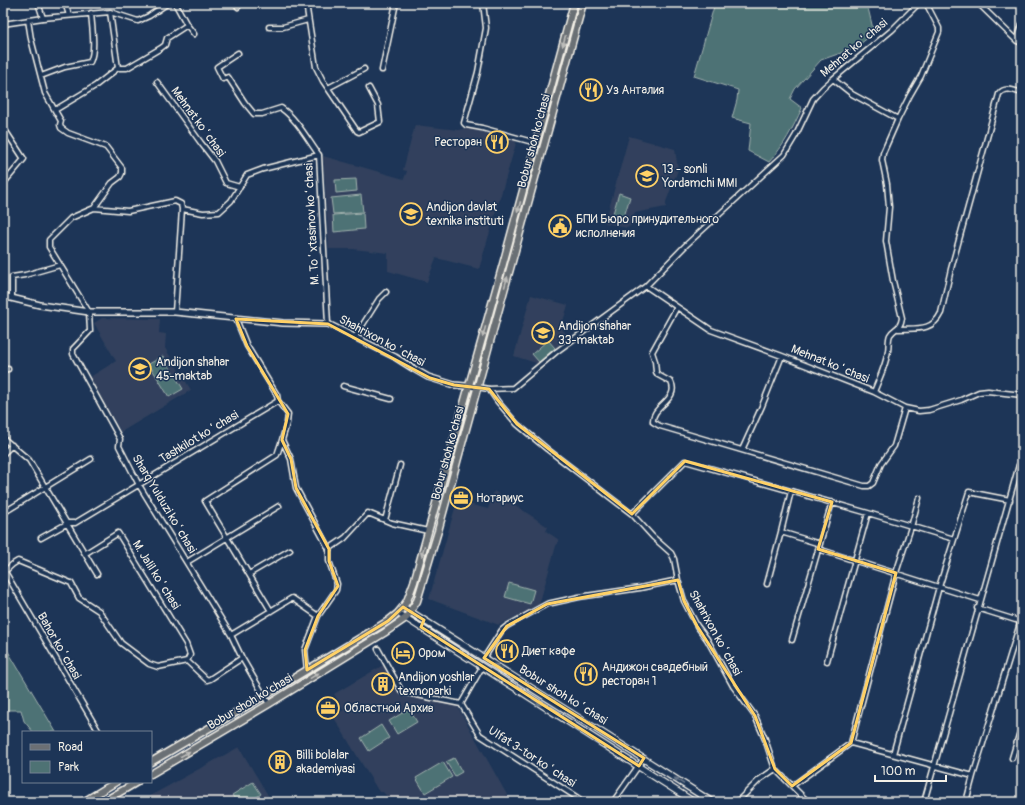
<svg xmlns="http://www.w3.org/2000/svg" width="1025" height="805" font-family="Pangolin,sans-serif">
<rect width="100%" height="100%" fill="#1d3557"/>
<filter id="ink" filterUnits="userSpaceOnUse"><feTurbulence type="fractalNoise" baseFrequency=".025" numOctaves="2"/><feDisplacementMap in="SourceGraphic" scale="8" xChannelSelector="R" yChannelSelector="G"/><feConvolveMatrix kernelMatrix="1 2 1 2 8 2 1 2 1" color-interpolation-filters="sRGB"/></filter>
<g filter="url(#ink)">
<path fill="#31415d" d="M 415,125 L 458,130 L 467,128 L 495,135 L 491,147 L 500,150 L 503,137 L 517,140 L 479,269 L 436,258 L 427,282 L 388,271 L 388,253 L 353,249 L 329,249 L 323,156 L 404,179 L 407,171 L 403,170 Z
M 629,136 L 675,149 L 678,170 L 666,202 L 666,207 L 634,213 L 635,223 L 627,228 L 605,223 Z
M 531,295 L 568,305 L 561,328 L 570,338 L 539,364 L 514,356 Z
M 102,318 L 160,319 L 159,333 L 166,334 L 165,348 L 191,390 L 121,432 L 90,377 L 116,361 L 94,323 Z
M 494,491 L 548,527 L 546,531 L 559,540 L 556,546 L 539,605 L 499,625 L 429,599 L 457,501 L 488,509 Z
M 385,664 L 403,693 L 456,704 L 511,802 L 392,802 L 383,792 L 379,792 L 333,716 L 344,710 L 334,694 Z
M 239,747 L 272,802 L 153,802 L 150,796 Z"/>
<path fill="#4e7274" stroke="#a1b2ae" d="M 715,3 L 872,3 L 868,8 L 874,33 L 855,48 L 821,60 L 795,89 L 790,99 L 802,108 C 793,128 784,146 769,162 L 748,151 L 751,123 L 732,118 L 737,100 L 738,90 L 694,76 Z
M 356,179 L 357,191 L 336,193 L 335,180 Z
M 619,193 L 630,197 L 623,220 L 612,217 Z
M 361,195 L 363,212 L 333,214 L 331,198 Z
M 363,213 L 364,229 L 334,232 L 333,215 Z
M 548,340 L 555,348 L 539,362 L 532,354 Z
M 163,356 L 183,389 L 169,397 L 149,364 Z
M 509,583 L 534,590 L 530,604 L 505,597 Z
M 3,643 L 56,732 L 33,732 L 24,721 L 21,710 L 3,710 L 3,683 L 6,673 L 3,673 Z
M 409,709 L 417,722 L 397,734 L 389,721 Z
M 381,725 L 389,738 L 369,751 L 361,738 Z
M 454,758 L 462,772 L 455,776 L 446,762 Z
M 443,762 L 452,777 L 425,793 L 416,778 Z
M 253,782 L 261,794 L 250,802 L 237,802 L 232,795 Z"/>
<g fill="none" stroke-linecap="round" stroke-linejoin="round">
<g stroke="#f4f1e8" stroke-width="7">
<path id="minor" d="M 38,3 L 43,18
M 65,3 L 69,15
M 235,3 L 238,7
M 306,3 L 316,67 L 323,81 L 357,131 L 359,132 L 380,122 L 378,105 L 369,88
M 483,3 L 486,28 L 478,72 L 464,123 L 466,125 L 482,128 L 536,143
M 978,3 L 1017,41 L 1022,43
M 28,20 L 31,39 L 45,93 L 61,121 L 60,125 L 61,128 L 68,133 L 106,147 L 122,168 L 122,173 L 120,177 L 112,183 L 94,208
M 3,24 L 43,18 L 110,12 L 138,21 L 149,16 L 168,3
M 187,25 L 194,34
M 269,27 L 283,27 L 308,20
M 1017,41 L 1022,24
M 238,53 L 217,67 L 223,79 L 228,77 L 245,103 L 254,114 L 262,114 L 281,108 C 297,119 308,140 319,155
M 118,68 L 127,68 L 161,48 L 165,45 L 167,38 L 187,25 L 175,3
M 382,70 L 396,3
M 41,76 L 65,67 L 90,62 C 96,50 92,27 91,13
M 833,79 L 852,94 L 898,119
M 157,82 L 201,143 L 215,161 L 226,183 L 240,187
M 328,88 L 364,69
M 55,110 L 95,86 L 118,68 L 110,12
M 3,127 L 24,159 L 3,184
M 319,155 L 328,324
M 646,286 L 686,245 L 784,155 L 796,135 L 813,99 L 823,88 L 833,79 L 892,30 L 919,3
M 12,298 L 12,277 L 25,275 L 60,265
M 677,307 L 652,352 L 655,361 L 656,372 L 658,375 L 671,382 C 680,400 651,406 653,422 L 660,426 L 864,486 L 869,486 L 873,483 L 881,464 L 894,446 L 905,408
M 175,312 L 182,209
M 236,319 L 247,346 L 277,395 L 278,401 L 288,414 L 287,423 L 282,440 L 291,459 L 296,488 L 329,549 L 329,561 L 337,584 L 336,590 L 318,616 L 305,650 L 307,670
M 898,329 C 916,328 932,332 941,313 L 951,269 L 999,94 C 1005,86 1014,91 1022,93
M 355,337 L 379,299 L 386,292
M 3,370 L 8,369
M 343,386 L 391,399
M 477,387 L 489,389 L 513,388 L 556,352 L 646,286 L 711,330 L 782,356 L 874,392 L 905,408 L 919,411 L 929,410 L 961,400 L 979,392 L 988,391 L 1022,395
M 489,389 L 498,402 L 517,424 L 547,449 L 632,514 L 653,537 L 671,553 L 674,559 L 678,580 L 684,601 L 697,626 L 707,639 L 733,686 L 755,716 L 765,739 L 775,769 L 808,802
M 874,392 C 879,379 886,365 888,351 C 889,346 888,339 890,335 C 895,327 900,330 902,318 L 893,281 L 886,241 L 889,207 L 887,184 L 882,160 L 883,153 L 898,119 L 910,95 L 921,76 L 939,32 L 939,28 L 926,3
M 3,438 L 29,460 L 97,574
M 742,450 L 762,406 L 782,356
M 3,454 L 12,445
M 791,491 L 781,532 L 820,544
M 919,498 L 911,527 L 896,573 L 851,743 L 973,776 L 1022,617
M 3,513 L 91,459
M 632,514 L 685,461 L 868,513 L 954,539
M 385,520 L 400,465
M 41,538 L 68,523 L 75,523 L 278,401
M 329,549 L 345,538 L 368,513 L 392,523 L 428,531
M 818,549 L 980,600
M 86,553 L 118,533 L 186,644 L 190,655 L 187,661
M 187,562 L 279,506
M 4,570 L 99,732
M 3,573 L 13,564 L 18,561 L 71,583 L 79,598 L 99,611 L 121,643 L 149,664 L 158,667 L 187,661 L 207,680 L 210,679 L 242,658
M 249,574 L 290,550
M 767,584 L 781,532
M 977,608 L 1022,622
M 271,611 L 205,501 L 277,455 L 282,440
M 231,635 L 292,598 L 318,616
M 792,640 L 832,502
M 378,649 L 402,692 L 461,704
M 484,658 L 502,630 L 507,626 L 547,604 L 579,597 L 640,588 L 678,580
M 827,661 L 868,513
M 269,704 L 242,658 L 231,635 L 139,485 L 119,446 L 120,439 L 73,354 L 73,349 L 90,331 L 89,312 L 49,247 L 49,240 L 71,218 L 94,208 L 128,211 L 175,201 L 181,204 L 182,209 L 203,213 L 219,212 L 231,201 L 247,175 L 263,169 L 319,155
M 461,704 L 480,735 L 584,802
M 461,704 L 482,667
M 893,754 L 939,587 L 969,492 L 1010,500
M 1012,758 L 1022,725
M 792,786 L 851,743
M 613,802 L 644,758
M 737,802 L 759,780 L 775,769
M 924,802 L 1019,465 L 1022,465
M 966,802 L 973,776"/>
</g>
<g stroke="#f4f1e8" stroke-width="8">
<path id="tertiary" d="M 3,296 L 40,305 L 89,312 L 175,312 L 283,323 L 328,324 L 395,357 L 414,369 L 428,377 L 454,385 L 477,387"/>
</g>
<g stroke="#f4f1e8" stroke-width="8">
<path id="secondary" d="M 403,607 L 712,802
M 398,613 L 694,802"/>
</g>
<g stroke="#f4f1e8" stroke-width="9">
<path id="primary" d="M 151,762 L 264,696 L 388,621 L 398,613 L 403,607 L 407,601 L 414,582 L 503,264 L 574,3
M 151,774 L 269,704 L 384,633 L 406,618 L 417,601 L 438,531 L 583,3
M 83,802 L 116,782
M 103,802 L 137,782"/>
</g>
<use href="#minor" stroke="#1d3557" stroke-width="4"/>
<use href="#tertiary" stroke="#1d3557" stroke-width="5"/>
<use href="#secondary" stroke="#1d3557" stroke-width="5.5"/>
<use href="#primary" stroke="#6b6f74" stroke-width="6"/>
</g>
<defs><path id="oneway-solid" d="M-6-.8H1V-3.2L6.5 0L1 3.2V.8H-6Z"/></defs>
<g fill="#bdbdba">
<use href="#oneway-solid" transform="translate(564 41) rotate(105)"/>
<use href="#oneway-solid" transform="translate(519 207) rotate(105)"/>
<use href="#oneway-solid" transform="translate(506 282) rotate(-74)"/>
<use href="#oneway-solid" transform="translate(484 332) rotate(106)"/>
<use href="#oneway-solid" transform="translate(423 551) rotate(105)"/>
<use href="#oneway-solid" transform="translate(314 676) rotate(-32)"/>
<use href="#oneway-solid" transform="translate(185 754) rotate(-30)"/>
</g>
<g fill="#68778a">
<use href="#oneway-solid" transform="translate(498 667) rotate(-148)"/>
<use href="#oneway-solid" transform="translate(537 702) rotate(32)"/>
<use href="#oneway-solid" transform="translate(679 781) rotate(-147)"/>
</g>
</g>
<path fill="none" stroke="#ffd166" stroke-width="3" stroke-linejoin="round" d="M 236,319 L 328,324 L 430,378 L 454,385 L 489,389 L 517,424 L 632,514 L 685,461 L 832,502 L 818,549 L 896,573 L 851,743 L 792,786 L 775,769 L 755,716 L 697,626 L 684,601 L 678,580 L 547,604 L 507,626 L 484,658 L 644,758 L 639,766 L 421,627 L 424,620 L 403,607 L 388,621 L 307,670 L 305,650 L 318,616 L 338,586 L 329,561 L 329,549 L 296,488 L 291,459 L 282,440 L 288,414 L 247,346 Z"/>
<defs>
<g id="restaurant-ring" transform="scale(1.15)"><circle r="9.5" fill="#1d3557" stroke="#ffd166" stroke-width="1.5"/><path d="M-5-6h1v4h1v-4h1v4h1v-4h1v5L-1.5 .5V6h-2V.5L-5-1ZM5-6V6H3V1.5H1.5Q1.5-4 5-6Z" fill="#ffd166"/></g>
<g id="school-ring" transform="scale(1.15)"><circle r="9.5" fill="#1d3557" stroke="#ffd166" stroke-width="1.5"/><path d="M0-5L7-2L0 1L-7-2ZM-4 1L0 2.5L4 1V4Q0 6-4 4Z" fill="#ffd166"/></g>
<g id="university-ring" transform="scale(1.15)"><circle r="9.5" fill="#1d3557" stroke="#ffd166" stroke-width="1.5"/><path d="M0-5L7-2L0 1L-7-2ZM-4 1L0 2.5L4 1V4Q0 6-4 4Z" fill="#ffd166"/></g>
<g id="civic-ring" transform="scale(1.15)"><circle r="9.5" fill="#1d3557" stroke="#ffd166" stroke-width="1.5"/><path d="M-.6-6.5H3V-4.5H.6V-3L4-1V1h2V6H-6V1h2V-1L-.6-3ZM-1.2 2.5V6h2.4V2.5Z" fill="#ffd166"/></g>
<g id="office-ring" transform="scale(1.15)"><circle r="9.5" fill="#1d3557" stroke="#ffd166" stroke-width="1.5"/><path d="M-6-3h4V-5.5h4V-3h4V5H-6ZM-1-4.5V-3h2v-1.5ZM-6 0V1H6V0Z" fill="#ffd166"/></g>
<g id="hotel-ring" transform="scale(1.15)"><circle r="9.5" fill="#1d3557" stroke="#ffd166" stroke-width="1.5"/><path d="M-6-4.5h1.5V1H6V5H4.5V3h-9V5H-6ZM-4 0a1.8 1.8 0 1 1 3.6 0ZM.5 0V-2.5h3Q6-2.5 6 0Z" fill="#ffd166"/></g>
<g id="building-ring" transform="scale(1.15)"><circle r="9.5" fill="#1d3557" stroke="#ffd166" stroke-width="1.5"/><path d="M-4-6H4V6H1V3H-1V6H-4ZM-2.5-4.3h1.7v1.8h-1.7ZM.8-4.3h1.7v1.8H.8ZM-2.5-1h1.7V.8h-1.7ZM.8-1h1.7V.8H.8Z" fill="#ffd166"/></g>
</defs>
<g fill-rule="evenodd">
<use href="#restaurant-ring" x="591" y="90"/>
<use href="#restaurant-ring" x="497" y="142"/>
<use href="#school-ring" x="647" y="176"/>
<use href="#university-ring" x="411" y="214"/>
<use href="#civic-ring" x="560" y="226"/>
<use href="#school-ring" x="543" y="333"/>
<use href="#school-ring" x="140" y="369"/>
<use href="#office-ring" x="461" y="498"/>
<use href="#restaurant-ring" x="507" y="651"/>
<use href="#hotel-ring" x="403" y="653"/>
<use href="#restaurant-ring" x="586" y="674"/>
<use href="#building-ring" x="383" y="684"/>
<use href="#office-ring" x="328" y="708"/>
<use href="#building-ring" x="280" y="762"/>
</g>
<g text-anchor="middle" dominant-baseline="central" stroke-width="3" stroke-linejoin="round" paint-order="stroke">
<g font-size="12" fill="#f4f1e8" stroke="#1d3557">
<text transform="translate(854 48) rotate(-40)">Mehnat koʻchasi</text>
<text transform="translate(198 122) rotate(54)">Mehnat koʻchasi</text>
<text transform="translate(534 141) rotate(-75)">Bobur shoh ko'chasi</text>
<text transform="translate(312 224) rotate(-93)">M. Toʻxtasinov koʻchasi</text>
<text transform="translate(382 341) rotate(28)">Shahrixon koʻchasi</text>
<text transform="translate(830 364) rotate(22)">Mehnat koʻchasi</text>
<text transform="translate(199 437) rotate(-31)">Tashkilot koʻchasi</text>
<text transform="translate(448 453) rotate(-75)">Bobur shoh ko'chasi</text>
<text transform="translate(164 504) rotate(59)">Sharq Yulduzi koʻchasi</text>
<text transform="translate(156 575) rotate(58)">M. Jalil koʻchasi</text>
<text transform="translate(715 633) rotate(61)">Shahrixon koʻchasi</text>
<text transform="translate(59 646) rotate(60)">Bahor koʻchasi</text>
<text transform="translate(563 695) rotate(32)">Bobur shoh koʻchasi</text>
<text transform="translate(250 702) rotate(-31)">Bobur shoh ko'chasi</text>
<text transform="translate(532 757) rotate(33)">Ulfat 3-tor koʻchasi</text>
</g>
<g font-size="12" fill="#f4f1e8" stroke="#1d3557" text-anchor="start">
<text x="606" y="90">Уз Анталия</text>
<text x="482" y="142" text-anchor="end">Ресторан</text>
<text x="662" y="169">13 - sonli<tspan x="662" dy="14">Yordamchi MMI</tspan></text>
<text x="426" y="207">Andijon davlat<tspan x="426" dy="14">texnika instituti</tspan></text>
<text x="576" y="219">БПИ Бюро принудительного<tspan x="576" dy="14">исполнения</tspan></text>
<text x="558" y="326">Andijon shahar<tspan x="558" dy="14">33-maktab</tspan></text>
<text x="156" y="362">Andijon shahar<tspan x="156" dy="14">45-maktab</tspan></text>
<text x="476" y="498">Нотариус</text>
<text x="522" y="651">Диет кафе</text>
<text x="418" y="653">Ором</text>
<text x="602" y="667">Андижон свадебный<tspan x="602" dy="14">ресторан 1</tspan></text>
<text x="398" y="677">Andijon yoshlar<tspan x="398" dy="14">texnoparki</tspan></text>
<text x="344" y="708">Областной Архив</text>
<text x="296" y="755">Billi bolalar<tspan x="296" dy="14">akademiyasi</tspan></text>
</g>
</g>
<rect width="1025" height="805" fill="none" stroke="#1d3557" stroke-width="16"/>
<rect x="8" y="8" width="1009" height="789" fill="none" stroke="#f4f1e8" stroke-width="1.5" filter="url(#ink)"/>
<rect x="22" y="731" width="130" height="52" fill="#1d3557" stroke="#738091"/>
<rect x="30" y="744" width="20" height="6" fill="#6b6f74" stroke="#738091"/>
<text x="58" y="751" font-size="12" fill="#f4f1e8">Road</text>
<rect x="30" y="761" width="20" height="12" fill="#4e7274" stroke="#738091"/>
<text x="58" y="771" font-size="12" fill="#f4f1e8">Park</text>
<path d="M875 775v6h71v-6" fill="none" stroke="#f4f1e8" stroke-width="2"/>
<text x="881" y="775" font-size="12" fill="#f4f1e8" stroke="#1d3557" stroke-width="3" paint-order="stroke">100 m</text>
</svg>
